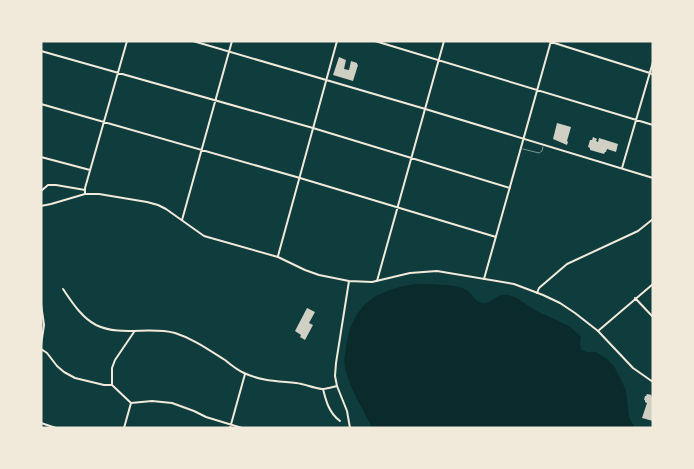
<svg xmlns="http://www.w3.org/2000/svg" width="694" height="469" font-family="Montserrat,sans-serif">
<rect width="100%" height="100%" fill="#0f3d3e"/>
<path fill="#0a2a2b" d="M 415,284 C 428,284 453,284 465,289 C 472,293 475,302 483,303 C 492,304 496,293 508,295 C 518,297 526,305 535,310 C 546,316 559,320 570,327 C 574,330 577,333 581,337 L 580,345 L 582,350 L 587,352 L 596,352 L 607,359 L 614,366 L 626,390 L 629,417 L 635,428 L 372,428 C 363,408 350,390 345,368 C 343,360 346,350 347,341 C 355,302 378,290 415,284 Z"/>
<path fill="#cfcfc3" d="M 339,57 L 346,60 L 344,69 L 349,70 L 351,61 L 357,63 L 357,64 L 358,65 L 353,81 L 333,75 Z
M 557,123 L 571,127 L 567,141 L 568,142 L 567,145 L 553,139 Z
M 593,137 L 597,139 L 596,141 L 598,142 L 599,138 L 618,144 L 616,152 L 607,149 L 606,152 L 605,152 L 604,154 L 590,150 L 590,148 L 588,147 L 590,140 L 592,140 Z
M 307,308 L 315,312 L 309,323 L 313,325 L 305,340 L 300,337 L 301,335 L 295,331 Z
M 647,394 L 652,395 L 651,396 L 653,397 L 653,421 L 642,418 L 647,403 L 645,402 L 645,400 L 644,400 L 645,396 L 646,396 Z"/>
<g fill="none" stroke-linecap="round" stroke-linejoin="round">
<path stroke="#f1e9da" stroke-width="0.5" d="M 523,149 L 539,153 L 542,151 L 543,147"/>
<path stroke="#f1e9da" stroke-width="2" d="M 375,41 L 653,125
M 548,41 L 653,74
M 41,51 L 313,128 L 510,188
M 41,104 L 300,178 L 496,237
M 41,157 L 90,170
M 622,168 L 653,62
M 41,191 L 48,185 L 56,185 L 85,190
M 85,194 L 85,188 L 127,41
M 182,220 L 232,41
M 484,279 L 551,41
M 377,281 L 444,41
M 63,289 C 72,302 81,317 96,325 C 121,337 149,326 175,333 C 194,339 209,350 225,360 C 231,365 237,370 244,373 C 261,381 278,381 296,383 C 305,384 313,388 322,389 C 327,389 332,387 337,386
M 537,293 L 539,288 L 567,264 L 638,231 L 653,219
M 635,298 L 653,317
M 41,304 L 44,325 L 41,345
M 598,331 L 653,284
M 41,349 L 47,353 L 57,366 L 64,372 L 75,378 L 104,385 L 112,385 L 131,403 L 152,401 L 172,403 L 194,411 L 206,417 L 242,428
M 112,385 L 112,368 L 115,360 L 134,332
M 323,389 C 326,401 329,413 340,421
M 41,423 L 56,428
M 124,428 L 131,403
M 230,428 L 245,374"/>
<path stroke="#f1e9da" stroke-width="2" d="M 193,41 L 422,108 L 653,178
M 41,206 L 51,204 L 85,194 L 99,194 L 147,202 L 158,205 L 166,209 L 204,236 L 278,257 L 305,270 L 319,275 L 349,281 L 372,282 L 410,273 L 437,271 L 514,284 L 543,295 L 560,303 L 575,313 L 598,331 L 633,368 L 653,382
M 278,256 L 337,41
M 349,281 L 336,363 L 335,376 L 337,386 L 347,411 L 350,428"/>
</g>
<rect width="694" height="469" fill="none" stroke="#f1e9da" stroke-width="85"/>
</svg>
